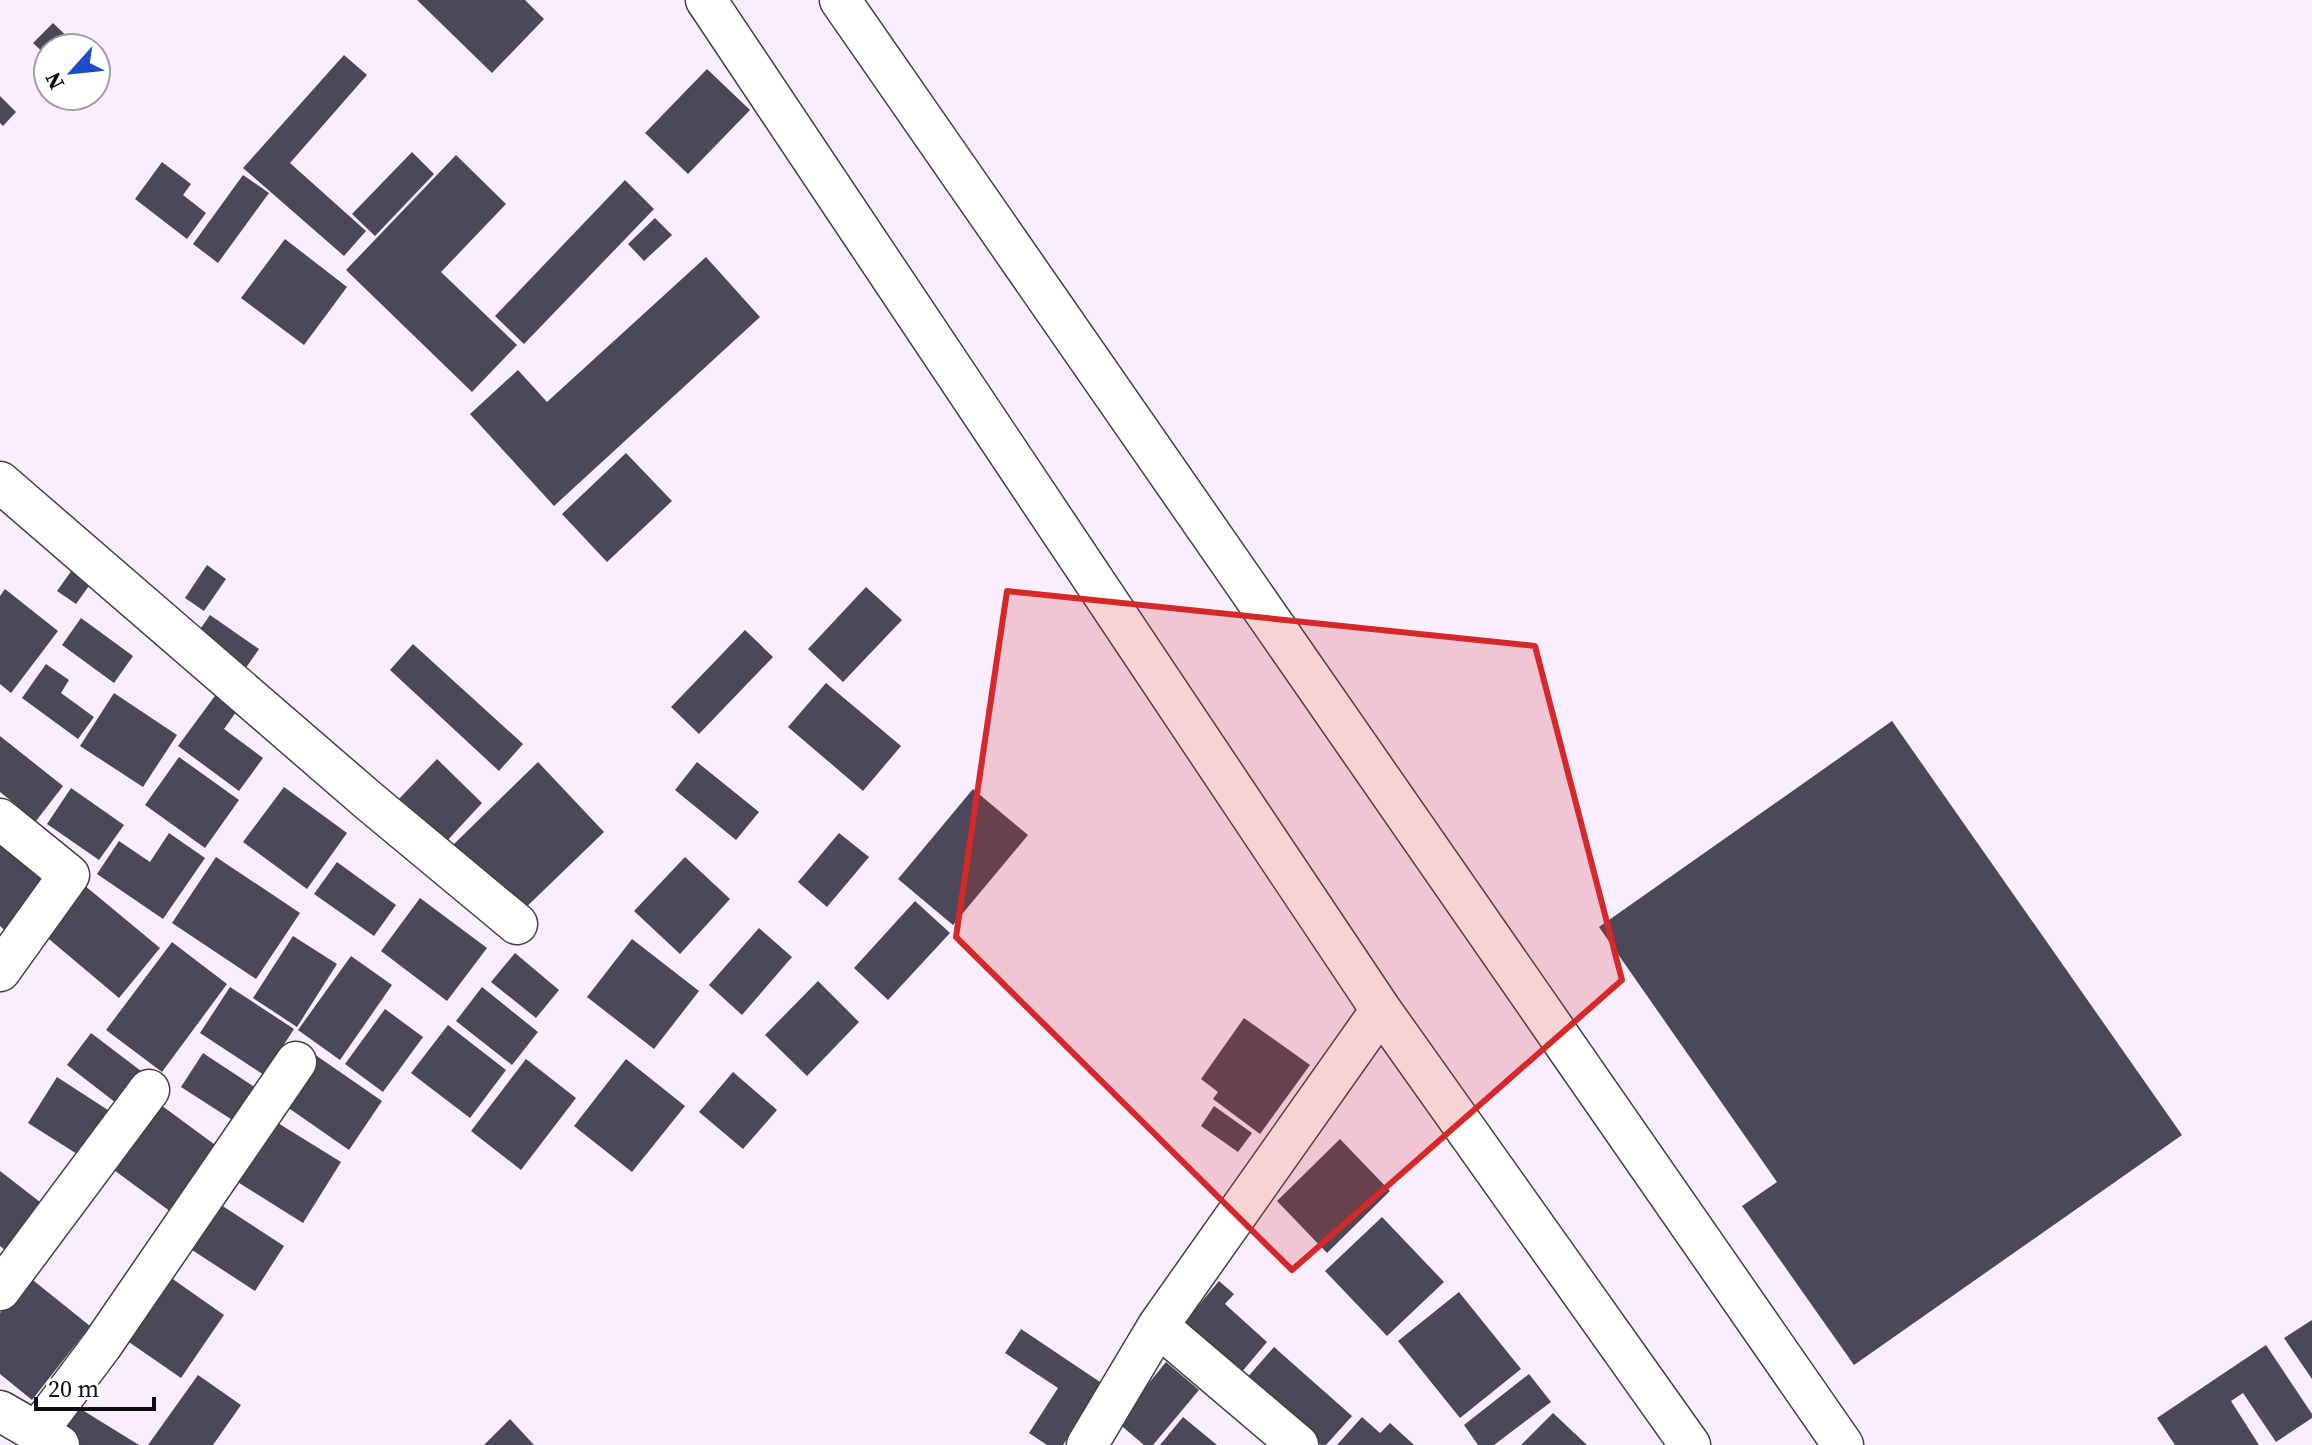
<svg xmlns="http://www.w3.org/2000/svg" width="2312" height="1445" font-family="'Source Serif 4',serif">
<rect width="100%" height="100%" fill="#f8eeff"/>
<path fill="#4b4957" d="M 417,0 L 525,0 L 544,19 L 492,73 Z
M 53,23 L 79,48 L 48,48 L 48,57 L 33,43 Z
M 344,55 L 367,75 L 290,163 L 366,231 L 344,256 L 243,168 Z
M 707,69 L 750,110 L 688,174 L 645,133 Z
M 0,96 L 16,112 L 3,126 L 0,123 Z
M 412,152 L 434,174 L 375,236 L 352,214 Z
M 456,155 L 506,204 L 441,272 L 517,345 L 472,392 L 346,270 Z
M 162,162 L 191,184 L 183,195 L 206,213 L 187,239 L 135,199 Z
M 243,175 L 269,193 L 218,263 L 193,244 Z
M 625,180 L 654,209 L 524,344 L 495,316 Z
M 655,218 L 672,235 L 644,261 L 628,244 Z
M 285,239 L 347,287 L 304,345 L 241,298 Z
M 706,257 L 760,317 L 554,506 L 470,414 L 518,370 L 547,402 Z
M 626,453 L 672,501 L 607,562 L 562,514 Z
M 207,565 L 226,579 L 204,611 L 185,598 Z
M 72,570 L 91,583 L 76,604 L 57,591 Z
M 866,587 L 902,620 L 843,682 L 808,649 Z
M 5,589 L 58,631 L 11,693 L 0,684 L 0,596 Z
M 210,615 L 259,649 L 243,672 L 194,638 Z
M 81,618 L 133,656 L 114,683 L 62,645 Z
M 745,630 L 773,657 L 699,734 L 671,707 Z
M 413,644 L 523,744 L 499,771 L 390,670 Z
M 46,664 L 69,680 L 61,693 L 94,717 L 78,739 L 22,698 Z
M 826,683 L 901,746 L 863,791 L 788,727 Z
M 220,689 L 241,705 L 224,729 L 263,758 L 239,791 L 178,746 Z
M 114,693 L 177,735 L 143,787 L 80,746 Z
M 1892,721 L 2182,1135 L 1854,1365 L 1742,1206 L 1777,1182 L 1599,927 Z
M 0,736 L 63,786 L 36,821 L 0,792 Z
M 179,757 L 239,800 L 205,848 L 145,805 Z
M 437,759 L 482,803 L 445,843 L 399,799 Z
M 538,762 L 604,832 L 518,915 L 452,846 Z
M 697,762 L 759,812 L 736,840 L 675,790 Z
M 284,787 L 347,833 L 307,889 L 243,842 Z
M 71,788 L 124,825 L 99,860 L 47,824 Z
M 973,789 L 1028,835 L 953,925 L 898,879 Z
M 0,824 L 60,872 L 10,935 L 0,926 Z
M 169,833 L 205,858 L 163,919 L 97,874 L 119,841 L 150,862 Z
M 839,833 L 869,857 L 827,907 L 798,882 Z
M 216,857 L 300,913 L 256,979 L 172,923 Z
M 685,857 L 730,899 L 680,954 L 634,911 Z
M 337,862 L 396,905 L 374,936 L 314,894 Z
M 78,880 L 160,948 L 119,998 L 37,929 Z
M 420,898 L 487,948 L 447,1001 L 381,951 Z
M 915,901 L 950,933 L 888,1000 L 854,968 Z
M 759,928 L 792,957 L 742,1015 L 709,985 Z
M 293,936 L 337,964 L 297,1027 L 253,998 Z
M 632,939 L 699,991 L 654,1049 L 587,997 Z
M 172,942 L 227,984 L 162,1072 L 106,1030 Z
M 515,953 L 559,990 L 536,1018 L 491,982 Z
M 351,956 L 392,985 L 340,1060 L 298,1030 Z
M 818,981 L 859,1022 L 807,1076 L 765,1035 Z
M 230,987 L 294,1029 L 264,1075 L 200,1033 Z
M 482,987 L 538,1032 L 512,1065 L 456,1021 Z
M 385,1009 L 423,1037 L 383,1092 L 345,1064 Z
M 1244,1018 L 1310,1065 L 1260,1134 L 1213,1099 L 1218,1092 L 1201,1079 Z
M 448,1025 L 506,1070 L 470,1118 L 411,1073 Z
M 91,1033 L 145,1074 L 120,1106 L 67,1065 Z
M 203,1053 L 259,1090 L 237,1123 L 181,1087 Z
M 314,1054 L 382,1101 L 349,1150 L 280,1102 Z
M 526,1059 L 576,1098 L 521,1170 L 471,1131 Z
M 626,1059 L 685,1106 L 632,1172 L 574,1126 Z
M 733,1072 L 777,1110 L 743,1149 L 699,1112 Z
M 57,1077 L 114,1114 L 85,1159 L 28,1123 Z
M 150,1097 L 218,1147 L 171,1212 L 103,1162 Z
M 1214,1106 L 1252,1133 L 1238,1152 L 1201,1126 Z
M 273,1120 L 341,1162 L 303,1223 L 236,1181 Z
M 1340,1139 L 1390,1191 L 1327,1253 L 1277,1201 Z
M 0,1171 L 49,1209 L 13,1256 L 0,1246 Z
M 215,1201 L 284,1246 L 255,1291 L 186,1246 Z
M 1382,1217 L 1444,1282 L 1387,1336 L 1325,1271 Z
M 167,1275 L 224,1315 L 181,1378 L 123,1338 Z
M 29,1277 L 90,1326 L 32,1400 L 0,1374 L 0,1313 Z
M 1219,1281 L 1234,1294 L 1225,1304 L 1267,1342 L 1240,1374 L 1182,1325 Z
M 1459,1292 L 1521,1369 L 1460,1418 L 1398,1341 Z
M 2312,1320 L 2312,1379 L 2284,1338 Z
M 1021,1329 L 1103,1384 L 1063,1445 L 1047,1445 L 1029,1433 L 1058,1388 L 1005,1353 Z
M 2266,1345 L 2312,1414 L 2312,1418 L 2276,1442 L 2243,1393 L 2231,1401 L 2259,1445 L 2175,1445 L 2157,1418 Z
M 1274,1347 L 1352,1416 L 1326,1445 L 1321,1445 L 1246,1379 Z
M 1166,1362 L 1199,1390 L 1153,1445 L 1144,1445 L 1117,1422 Z
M 1529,1374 L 1551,1402 L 1494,1445 L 1478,1445 L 1464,1425 Z
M 198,1375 L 241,1405 L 213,1445 L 148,1445 Z
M 71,1403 L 139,1445 L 78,1445 L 54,1430 Z
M 1553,1413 L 1587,1445 L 1521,1445 Z
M 1183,1417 L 1217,1445 L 1160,1445 Z
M 1362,1417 L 1380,1433 L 1390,1423 L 1414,1445 L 1337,1445 Z
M 510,1419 L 534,1445 L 484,1445 Z"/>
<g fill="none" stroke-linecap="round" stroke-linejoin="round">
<g stroke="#414141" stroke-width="43">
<path id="minor" d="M 706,0 L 1381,1010 L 1690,1445
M 840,0 L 1843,1445
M 0,482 L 369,801 L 517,924
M 0,819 L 69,875 L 0,971
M 0,1290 L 149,1090
M 1158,1326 L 1298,1445
M 0,1411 L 59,1445
M 37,1432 L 102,1345 L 296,1062
M 1087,1445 L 1158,1326 L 1381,1010"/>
</g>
<use href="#minor" stroke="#fff" stroke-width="40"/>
</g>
<path fill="#d62828" fill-opacity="0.2" stroke="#d62828" stroke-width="6" stroke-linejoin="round" d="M 1007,591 L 1535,646 L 1622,980 L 1292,1270 L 956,937 Z"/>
<g transform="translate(72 72) rotate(243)"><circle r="38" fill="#ffffff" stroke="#9f9f9f" stroke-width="2"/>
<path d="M0-6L14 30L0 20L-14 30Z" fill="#1c4cc7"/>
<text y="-12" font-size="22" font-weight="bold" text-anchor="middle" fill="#0e0e0e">N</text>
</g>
<path d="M36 1397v12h118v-12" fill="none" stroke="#0e0e0e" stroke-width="4"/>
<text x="48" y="1397" font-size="24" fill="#0e0e0e" stroke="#ffffff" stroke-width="6" paint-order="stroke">20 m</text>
</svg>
